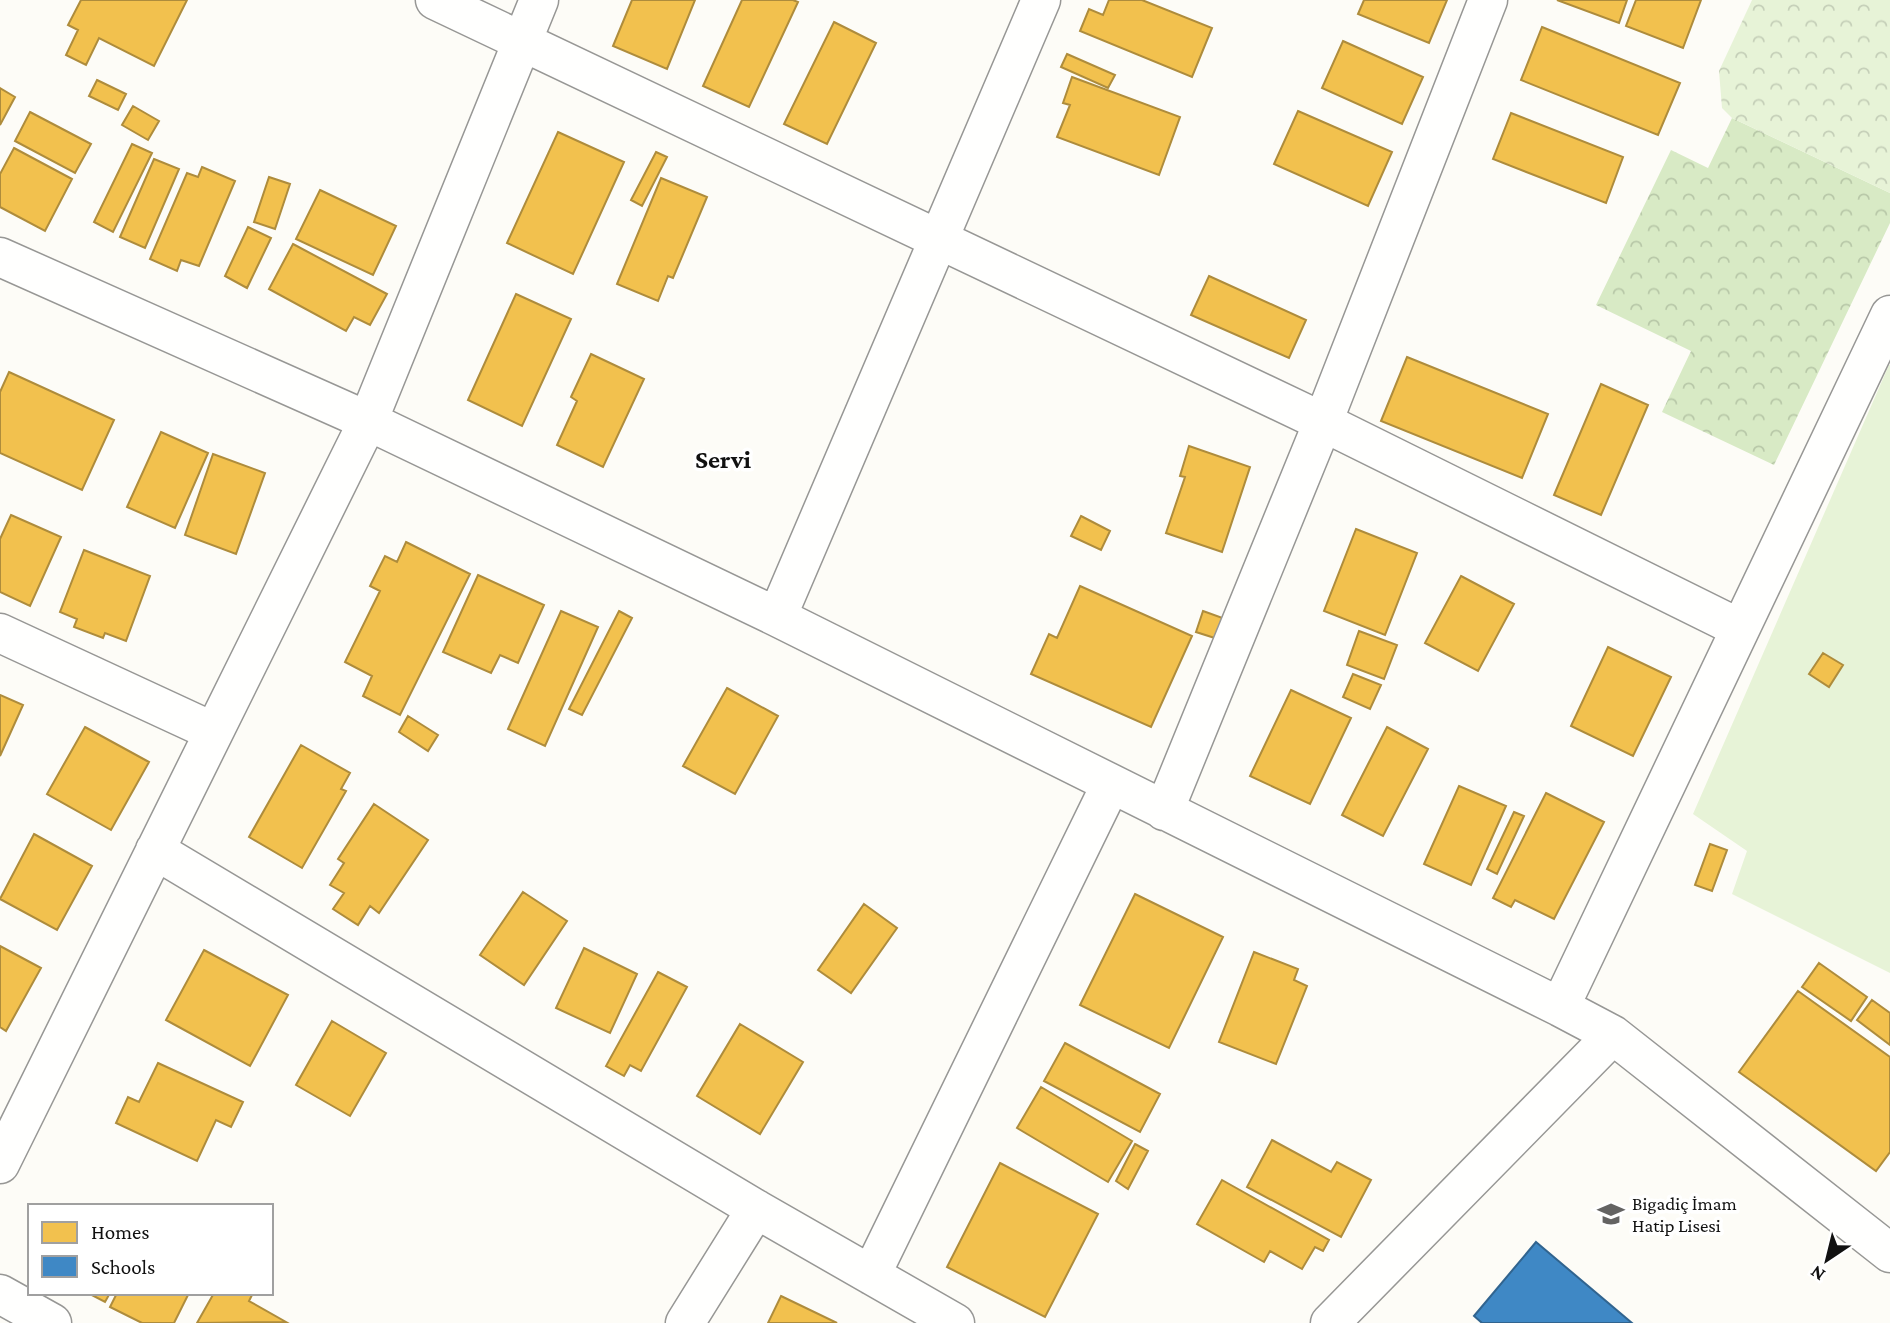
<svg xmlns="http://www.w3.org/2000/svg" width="1890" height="1323" font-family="'Crimson Pro',serif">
<defs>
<pattern id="forest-crowns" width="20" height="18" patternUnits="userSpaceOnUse" patternTransform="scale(1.75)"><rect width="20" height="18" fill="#d8eac5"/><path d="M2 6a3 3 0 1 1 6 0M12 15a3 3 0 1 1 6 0" fill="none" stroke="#b8c8a8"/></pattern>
<pattern id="park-crowns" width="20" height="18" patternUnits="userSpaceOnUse" patternTransform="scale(1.75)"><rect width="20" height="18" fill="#e7f3d7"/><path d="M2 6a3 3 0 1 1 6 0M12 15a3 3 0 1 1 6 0" fill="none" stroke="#c5cfb8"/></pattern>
</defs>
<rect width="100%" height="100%" fill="#fdfcf7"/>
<path fill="#e7f3d7" d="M 1889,365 L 1890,365 L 1890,973 L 1732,894 L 1747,851 L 1693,814 Z"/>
<path fill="url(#forest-crowns)" d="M 1732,118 L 1890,193 L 1890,223 L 1774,465 L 1662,412 L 1691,351 L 1596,305 L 1671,150 L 1708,168 Z"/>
<path fill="url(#park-crowns)" d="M 1752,0 L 1890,0 L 1890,193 L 1732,118 L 1722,108 L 1719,71 Z"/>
<path fill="#f2c14e" stroke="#ae8c3c" stroke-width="2" d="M 81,0 L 187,0 L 154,66 L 99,38 L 86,65 L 66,55 L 78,30 L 68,25 Z
M 632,0 L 695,0 L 667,69 L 613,46 Z
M 742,0 L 793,0 L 798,2 L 749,107 L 703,86 Z
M 1109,0 L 1142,0 L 1212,28 L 1192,77 L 1080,31 L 1089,9 L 1103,15 Z
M 1364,0 L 1447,0 L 1429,43 L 1358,14 Z
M 1557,0 L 1627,0 L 1619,23 Z
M 1636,0 L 1701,0 L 1683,48 L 1626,26 Z
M 834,22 L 876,43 L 827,144 L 784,124 Z
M 1542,27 L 1680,83 L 1658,135 L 1521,80 Z
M 1343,41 L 1423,77 L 1402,124 L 1322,88 Z
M 1067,54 L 1115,75 L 1108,88 L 1061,67 Z
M 1072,77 L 1180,117 L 1159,175 L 1057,137 L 1070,105 L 1063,103 Z
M 97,80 L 126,94 L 118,110 L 89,96 Z
M 0,88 L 15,97 L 0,125 Z
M 133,106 L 159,121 L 148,140 L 122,125 Z
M 1298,111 L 1392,152 L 1368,206 L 1274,164 Z
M 30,112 L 91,144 L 75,173 L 15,141 Z
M 1511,113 L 1623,157 L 1606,203 L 1493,159 Z
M 558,132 L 624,162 L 573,274 L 507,243 Z
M 132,144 L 152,153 L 113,232 L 94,222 Z
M 14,148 L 72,179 L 45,231 L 0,207 L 0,174 Z
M 656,152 L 667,157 L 642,206 L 631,200 Z
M 154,159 L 179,169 L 145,248 L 120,237 Z
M 202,167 L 235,181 L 199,266 L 181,260 L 177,271 L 150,259 L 187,173 L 198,177 Z
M 269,177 L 290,184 L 275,229 L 254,222 Z
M 661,178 L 707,197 L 673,278 L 668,276 L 658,301 L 617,284 Z
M 320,190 L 396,226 L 373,275 L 296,239 Z
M 248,227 L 271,238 L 247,288 L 225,276 Z
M 293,244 L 387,294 L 370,325 L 354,317 L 346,331 L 269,289 Z
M 1209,276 L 1306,320 L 1289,358 L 1191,315 Z
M 516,294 L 571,319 L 522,426 L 468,400 Z
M 591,354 L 644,379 L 603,467 L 557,445 L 577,401 L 571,397 Z
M 1407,357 L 1548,414 L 1522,478 L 1381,421 Z
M 9,372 L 114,420 L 82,490 L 0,453 L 0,392 Z
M 1601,384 L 1648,405 L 1601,515 L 1554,495 Z
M 161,432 L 208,453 L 175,528 L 127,507 Z
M 1189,446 L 1250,467 L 1222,552 L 1166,533 L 1185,477 L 1180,476 Z
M 213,454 L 265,473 L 236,554 L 185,535 Z
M 11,515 L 61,537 L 30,606 L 0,592 L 0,539 Z
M 1081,516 L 1110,531 L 1101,550 L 1071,536 Z
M 1356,529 L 1417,553 L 1385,635 L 1324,611 Z
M 406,542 L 470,574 L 400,715 L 363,696 L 372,676 L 345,662 L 380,591 L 370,586 L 385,556 L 397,562 Z
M 84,550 L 150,576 L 126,641 L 105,633 L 103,638 L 74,627 L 77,619 L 60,612 Z
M 478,575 L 544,605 L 518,663 L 500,655 L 491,673 L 443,652 Z
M 1461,576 L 1514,604 L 1478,671 L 1425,643 Z
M 1080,586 L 1192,636 L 1151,727 L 1031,674 L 1049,634 L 1057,638 Z
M 561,611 L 598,627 L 545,746 L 508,729 Z
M 619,611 L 632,618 L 582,715 L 569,709 Z
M 1203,611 L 1231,621 L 1224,641 L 1196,632 Z
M 1359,631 L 1397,645 L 1384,679 L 1347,665 Z
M 1608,647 L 1671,677 L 1633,756 L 1571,726 Z
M 1823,653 L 1843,665 L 1829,687 L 1809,674 Z
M 1353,674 L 1381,685 L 1370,709 L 1343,697 Z
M 727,688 L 778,716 L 735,794 L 683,766 Z
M 1291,690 L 1351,718 L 1310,804 L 1250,776 Z
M 0,695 L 23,705 L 0,756 Z
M 408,716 L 438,735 L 428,751 L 399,732 Z
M 85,727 L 149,762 L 111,830 L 47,794 Z
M 1387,727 L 1428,749 L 1383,836 L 1342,815 Z
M 301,745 L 350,773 L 341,789 L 346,791 L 302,868 L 249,837 Z
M 1459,786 L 1506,806 L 1471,885 L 1424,864 Z
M 1546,793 L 1604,822 L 1554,919 L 1515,900 L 1511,907 L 1493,898 Z
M 374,804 L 428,840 L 379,913 L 370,906 L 358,925 L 333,909 L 344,893 L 330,885 L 344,863 L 338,859 Z
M 1514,812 L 1524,816 L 1497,874 L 1487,869 Z
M 34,834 L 92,866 L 57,930 L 0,899 Z
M 1710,844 L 1727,850 L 1712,891 L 1695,885 Z
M 523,892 L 567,921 L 524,985 L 480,955 Z
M 1135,894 L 1223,937 L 1169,1048 L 1080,1005 Z
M 864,904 L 897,928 L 851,993 L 818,970 Z
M 0,946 L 41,968 L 6,1031 L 0,1027 Z
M 584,948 L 637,974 L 610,1033 L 556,1008 Z
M 204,950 L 288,995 L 250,1066 L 166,1020 Z
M 1254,952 L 1298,969 L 1294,980 L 1307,986 L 1276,1064 L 1219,1042 Z
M 1819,963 L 1867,997 L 1851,1021 L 1802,987 Z
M 658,972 L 687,987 L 641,1071 L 630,1065 L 624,1076 L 606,1066 Z
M 1798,991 L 1890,1057 L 1890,1152 L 1876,1171 L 1739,1072 Z
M 1872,1000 L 1890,1013 L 1890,1045 L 1857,1020 Z
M 332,1021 L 386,1053 L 350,1116 L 296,1085 Z
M 740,1024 L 803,1062 L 760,1134 L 697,1096 Z
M 1065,1043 L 1160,1094 L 1140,1132 L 1044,1081 Z
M 158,1063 L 243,1102 L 231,1127 L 216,1120 L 197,1161 L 116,1123 L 128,1097 L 139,1102 Z
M 1041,1087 L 1132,1141 L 1108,1182 L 1017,1128 Z
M 1272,1140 L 1331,1172 L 1337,1162 L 1371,1180 L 1341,1237 L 1247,1187 Z
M 1135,1144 L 1148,1151 L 1128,1189 L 1116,1181 Z
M 1000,1163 L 1098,1214 L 1045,1317 L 947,1267 Z
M 1222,1180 L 1329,1240 L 1323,1251 L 1315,1247 L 1302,1269 L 1270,1251 L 1264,1262 L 1197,1224 Z
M 88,1293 L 110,1293 L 105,1302 Z
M 117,1293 L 189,1293 L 174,1323 L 142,1323 L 110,1307 Z
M 214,1293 L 253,1293 L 249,1301 L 286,1322 L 197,1323 Z
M 781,1296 L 837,1323 L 768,1323 Z"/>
<path fill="#3f88c5" stroke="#31648f" stroke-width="2" d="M 1536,1242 L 1632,1323 L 1482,1323 L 1474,1316 Z"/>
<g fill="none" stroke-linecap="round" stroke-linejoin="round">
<g stroke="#979795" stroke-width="41">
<path id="minor" d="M 435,0 L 1323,422 L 1739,628
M 0,257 L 368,421 L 777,617 L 1560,1007 L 1613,1035 L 1890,1253
M 777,617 L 1041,0
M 0,633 L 214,732
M 1164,811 L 1323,422 L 1488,0
M 155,850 L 756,1209 L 955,1323
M 1560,1007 L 1890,315
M 0,1164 L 368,421 L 539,0
M 871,1275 L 1111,784
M 0,1294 L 52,1323
M 685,1323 L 756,1209
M 1330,1323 L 1613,1035"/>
</g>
<use href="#minor" stroke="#fffffe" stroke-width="38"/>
</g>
<defs>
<g id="school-bare" transform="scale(2.1)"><path d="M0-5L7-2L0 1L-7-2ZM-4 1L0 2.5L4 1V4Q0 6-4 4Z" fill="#646362" stroke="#fff" stroke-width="2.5" paint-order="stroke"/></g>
</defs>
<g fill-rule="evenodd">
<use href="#school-bare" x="1611" y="1214"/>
</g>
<g text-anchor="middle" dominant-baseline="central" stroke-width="7" stroke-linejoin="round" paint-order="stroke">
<g font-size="19" fill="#111" stroke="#fff" text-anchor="start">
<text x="1632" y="1203">Bigadiç İmam<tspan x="1632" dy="22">Hatip Lisesi</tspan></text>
</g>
<g font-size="26" font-weight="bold" fill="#111" stroke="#fff">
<text x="723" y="459">Servi</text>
</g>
</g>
<rect x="28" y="1204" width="245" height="91" fill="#ffffff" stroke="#a0a0a0" stroke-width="2"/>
<rect x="42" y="1222" width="35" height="21" fill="#f2c14e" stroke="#a0a0a0" stroke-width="2"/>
<text x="91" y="1239" font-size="21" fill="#111111">Homes</text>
<rect x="42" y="1256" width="35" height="21" fill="#3f88c5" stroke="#a0a0a0" stroke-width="2"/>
<text x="91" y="1274" font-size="21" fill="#111111">Schools</text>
<g transform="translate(1827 1260) rotate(215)" stroke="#ffffff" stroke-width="5" paint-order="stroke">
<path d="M0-5L12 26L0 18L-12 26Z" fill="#111111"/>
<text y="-10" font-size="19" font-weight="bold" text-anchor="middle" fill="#111111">N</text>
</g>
</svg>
